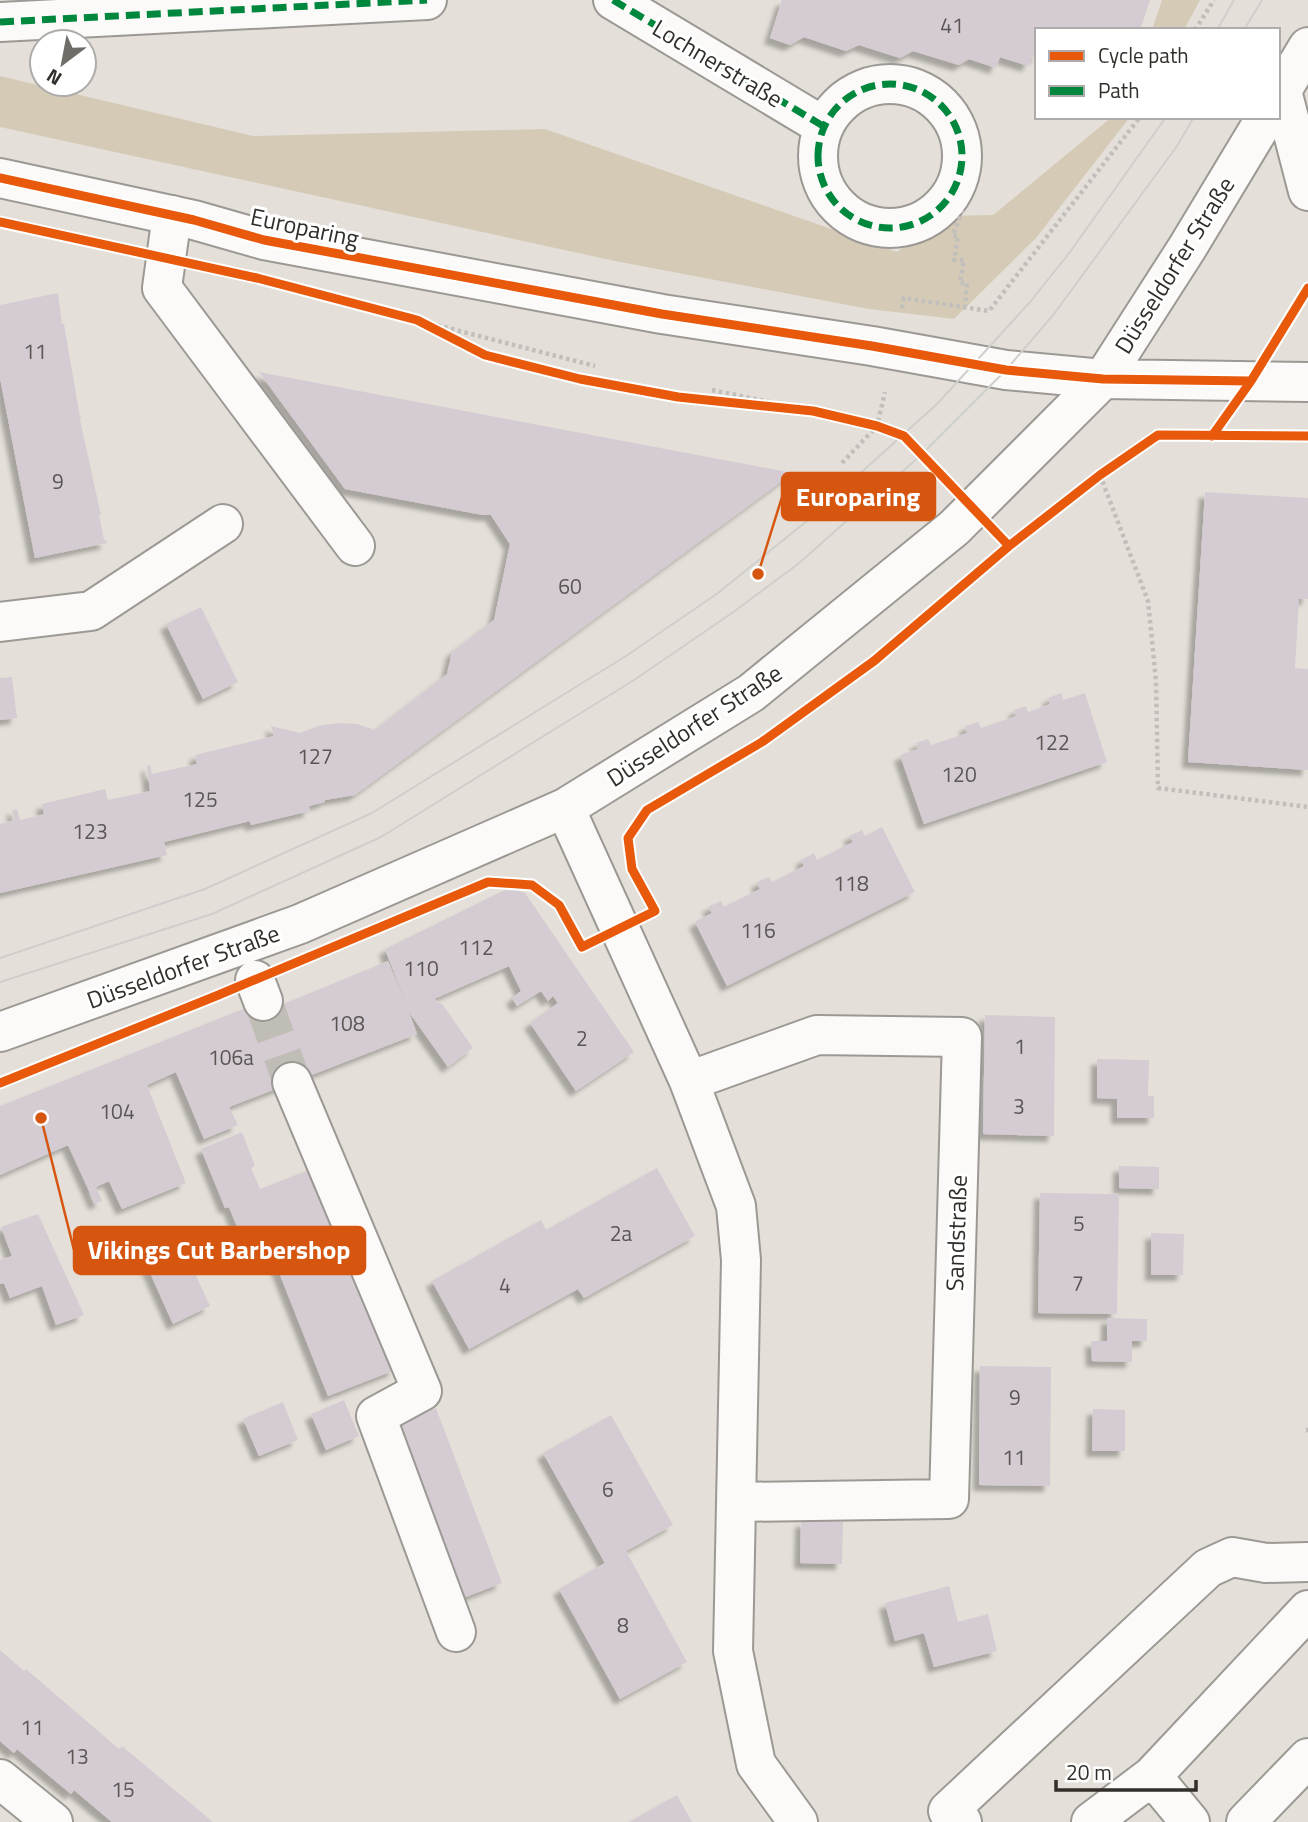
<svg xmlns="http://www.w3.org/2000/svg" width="1308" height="1822" font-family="'Titillium Web',sans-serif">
<defs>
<filter id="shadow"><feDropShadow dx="-6" dy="6" stdDeviation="2" flood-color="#0004"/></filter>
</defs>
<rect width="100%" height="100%" fill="#e4e0d9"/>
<path fill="#d5cab6" d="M 1162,0 L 1200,0 L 1184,30 L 1152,30 Z
M 0,76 L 253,136 L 545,129 L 897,252 L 946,216 L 993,215 L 1112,117 L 1130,117 L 1036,238 L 954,319 L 869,309 L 615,261 L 0,127 Z"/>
<path fill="#d4ccd2" filter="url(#shadow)" d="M 782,0 L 1150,0 L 1140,30 L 1037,30 L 1037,58 L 1032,56 L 1028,66 L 1000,57 L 996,68 L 969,59 L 959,65 L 913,51 L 900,58 L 859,45 L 846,51 L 804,37 L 790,45 L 770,38 Z
M 58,293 L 62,324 L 64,324 L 80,417 L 82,416 L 80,420 L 101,515 L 99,515 L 104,540 L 106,540 L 107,543 L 35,558 L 0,378 L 0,305 Z
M 259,372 L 793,473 L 355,795 L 325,800 L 325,802 L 309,806 L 310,811 L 251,825 L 250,821 L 164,842 L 167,855 L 0,893 L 0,824 L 15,820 L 12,810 L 17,809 L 20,820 L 44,814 L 42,804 L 105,789 L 108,800 L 150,791 L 147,766 L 150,765 L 152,774 L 197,764 L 195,755 L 274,736 L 271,726 L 300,733 L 318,726 L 337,723 L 357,724 L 375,730 L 447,674 L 452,652 L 494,620 L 510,544 L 491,515 L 483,515 L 345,489 Z
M 1205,492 L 1308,498 L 1308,599 L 1299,599 L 1295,668 L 1308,669 L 1308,770 L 1188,762 Z
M 201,607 L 238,682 L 203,699 L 166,624 Z
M 12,677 L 17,718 L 0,720 L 0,678 Z
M 1061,693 L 1063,700 L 1085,693 L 1107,762 L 924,824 L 900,755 L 918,749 L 916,743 L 928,739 L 931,745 L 967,733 L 965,726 L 978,722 L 981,728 L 1016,716 L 1014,710 L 1026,706 L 1028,712 L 1050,704 L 1048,698 Z
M 882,827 L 915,892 L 727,986 L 695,922 L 712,913 L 708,907 L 721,901 L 724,907 L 760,889 L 757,882 L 769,877 L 772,882 L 804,866 L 801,860 L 814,853 L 817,860 L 853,842 L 849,836 L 862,830 L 865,836 Z
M 509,888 L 525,893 L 634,1052 L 576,1091 L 530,1023 L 558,1003 L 553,996 L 548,1001 L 541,991 L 517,1006 L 512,998 L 521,991 L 509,966 L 434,999 L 443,1005 L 473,1048 L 448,1067 L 409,1012 L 417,1034 L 229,1107 L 238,1125 L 204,1139 L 176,1072 L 147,1085 L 186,1183 L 122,1209 L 109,1181 L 96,1187 L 102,1201 L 95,1204 L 68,1145 L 0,1175 L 0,1106 L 263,1001 L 276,1007 L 388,961 L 408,1009 L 385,949 Z
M 985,1015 L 1055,1017 L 1054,1136 L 983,1134 Z
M 1097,1059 L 1149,1060 L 1148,1096 L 1154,1096 L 1154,1118 L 1117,1118 L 1117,1099 L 1097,1098 Z
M 242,1132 L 255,1166 L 251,1168 L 260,1189 L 314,1168 L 395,1370 L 328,1396 L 267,1242 L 247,1251 L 229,1207 L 225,1208 L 201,1149 Z
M 1119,1166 L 1159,1167 L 1159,1189 L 1119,1188 Z
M 657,1168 L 695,1236 L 584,1298 L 578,1289 L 469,1349 L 432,1281 L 541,1220 L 546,1230 Z
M 1040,1193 L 1119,1194 L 1117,1314 L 1038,1313 Z
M 38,1214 L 84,1315 L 56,1325 L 42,1286 L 10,1298 L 4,1283 L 0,1284 L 0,1260 L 12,1256 L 1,1227 Z
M 1151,1233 L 1184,1234 L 1183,1275 L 1151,1275 Z
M 184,1249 L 210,1306 L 173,1324 L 147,1266 Z
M 1107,1318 L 1147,1319 L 1147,1341 L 1132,1341 L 1132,1362 L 1092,1361 L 1091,1341 L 1107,1341 Z
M 980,1366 L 1051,1367 L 1050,1486 L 979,1485 Z
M 344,1400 L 359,1436 L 326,1450 L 311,1414 Z
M 283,1402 L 298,1440 L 259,1456 L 243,1419 Z
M 436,1408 L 502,1583 L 463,1598 L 397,1423 Z
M 1093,1409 L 1125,1410 L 1125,1451 L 1092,1451 Z
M 611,1415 L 673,1525 L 626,1551 L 687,1662 L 620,1699 L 559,1589 L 605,1563 L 543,1453 Z
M 801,1521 L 843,1522 L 842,1564 L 800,1563 Z
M 949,1586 L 958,1622 L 988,1614 L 997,1651 L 934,1667 L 924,1633 L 895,1641 L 885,1603 Z
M 0,1650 L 24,1671 L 26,1669 L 119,1749 L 122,1746 L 213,1822 L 112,1822 L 74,1790 L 71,1794 L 17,1749 L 14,1753 L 0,1741 Z
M 677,1795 L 692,1822 L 629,1822 Z"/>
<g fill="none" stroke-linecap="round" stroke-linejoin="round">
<path stroke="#c0bdb6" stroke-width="38" stroke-dasharray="38 19" stroke-linecap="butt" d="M 263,1001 L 292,1082"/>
<g stroke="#9c9994" stroke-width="42">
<path id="minor" d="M 613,0 L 823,126
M 0,22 L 427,0
M818 156a72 72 0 1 1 144 0a72 72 0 1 1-144 0Z
M 172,215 L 162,288 L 355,546
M 0,622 L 91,611 L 223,524
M 565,808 L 689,1081 L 736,1206 L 741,1260 L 733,1651 L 756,1764 L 798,1822
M 255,980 L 263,1001
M 0,1032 L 300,924 L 565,808 L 751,693 L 954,528 L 1103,379
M 689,1081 L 817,1035 L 962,1037 L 949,1499 L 737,1502
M 292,1082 L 422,1391 L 376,1416 L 456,1632
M 1152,1776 L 1190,1822
M 0,1779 L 53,1822
M 962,1822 L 948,1811 L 1208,1568 L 1232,1557 L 1266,1563 L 1308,1562
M 1091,1822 L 1152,1776 L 1308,1610
M 1246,1822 L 1308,1758"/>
</g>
<g stroke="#9c9994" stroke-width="42">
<path id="major" d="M 1282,91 L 1308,191
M 1278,97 L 1308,47
M 0,178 L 194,220 L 264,240 L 662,314 L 872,346 L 1006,370 L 1103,379 L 1308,382
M 1103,379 L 1187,248 L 1266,117"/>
</g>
<path stroke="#c1bfbc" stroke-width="4.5" stroke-dasharray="3.5 3.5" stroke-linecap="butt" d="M 1195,30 L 1214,0
M 950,199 L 964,204 L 953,236 L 958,236 L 954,260 L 964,260 L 960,283 L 967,283 L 965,306
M 902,308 L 904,298 L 989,311 L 1140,117
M 417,320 L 595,366
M 712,390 L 813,411
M 842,463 L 877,426 L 885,392
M 1100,475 L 1148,601 L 1156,681 L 1158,788 L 1308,807
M 911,502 L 940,473
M 628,839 L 647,811
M 507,883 L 532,885 L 559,905
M 1306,1430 L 1308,1430"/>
<use href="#minor" stroke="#fbfaf9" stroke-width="38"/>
<use href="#major" stroke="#fbfaf9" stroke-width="38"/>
<path stroke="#cfcecc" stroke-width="2" d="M 1217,30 L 1234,0
M 1244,30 L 1262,0
M 0,958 L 205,889 L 372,813 L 626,656 L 718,593 L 813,516 L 938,403 L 1030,302 L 1070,252 L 1166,117
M 0,982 L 212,914 L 381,837 L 634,680 L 732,613 L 798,564 L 921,455 L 1006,370 L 1054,314 L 1177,146 L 1194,117"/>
<path stroke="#00873e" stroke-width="7" stroke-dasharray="14 7" stroke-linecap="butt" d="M 613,0 L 823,126
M 0,22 L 427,0
M818 156a72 72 0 1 1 144 0a72 72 0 1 1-144 0Z"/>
<g stroke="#fff" stroke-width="13">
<path id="cycleway" d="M 0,178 L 194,220 L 264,240 L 662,314 L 872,346 L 1006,370 L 1103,379 L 1251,381
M 0,222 L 257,278 L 417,320 L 485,355 L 580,379 L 678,397 L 813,411 L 877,426 L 904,436 L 1009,546
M 1212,436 L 1251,381 L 1308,288
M 0,1083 L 216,996 L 488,882 L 532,885 L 559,905 L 582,947 L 655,911 L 632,869 L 628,838 L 647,810 L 762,742 L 874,661 L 1009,546 L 1100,475 L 1158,435 L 1308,436"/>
</g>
<use href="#cycleway" stroke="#e8590c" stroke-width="9"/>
</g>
<g text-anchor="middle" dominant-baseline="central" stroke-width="6" stroke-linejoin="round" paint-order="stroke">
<g font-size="21" fill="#5a5655">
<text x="952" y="25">41</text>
<text x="35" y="351">11</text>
<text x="58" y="481">9</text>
<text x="570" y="586">60</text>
<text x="1052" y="742">122</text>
<text x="315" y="756">127</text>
<text x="959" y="774">120</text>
<text x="200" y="799">125</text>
<text x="90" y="831">123</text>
<text x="851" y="883">118</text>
<text x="758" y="930">116</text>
<text x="476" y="947">112</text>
<text x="421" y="968">110</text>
<text x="347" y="1023">108</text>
<text x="582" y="1038">2</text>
<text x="1020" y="1046">1</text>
<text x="231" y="1057">106a</text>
<text x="1019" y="1106">3</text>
<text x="117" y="1111">104</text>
<text x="1079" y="1223">5</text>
<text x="621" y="1233">2a</text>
<text x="1078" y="1283">7</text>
<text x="505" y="1285">4</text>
<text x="1015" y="1397">9</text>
<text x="1014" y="1457">11</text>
<text x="608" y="1489">6</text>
<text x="623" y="1625">8</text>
<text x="32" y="1727">11</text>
<text x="77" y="1756">13</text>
<text x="123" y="1789">15</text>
</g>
<g font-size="24" fill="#322f2b" stroke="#fff">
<text transform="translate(718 63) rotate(31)">Lochnerstraße</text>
<text transform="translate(305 227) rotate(12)">Europaring</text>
<text transform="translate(1174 265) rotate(-58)">Düsseldorfer Straße</text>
<text transform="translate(694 725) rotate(-33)">Düsseldorfer Straße</text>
<text transform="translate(183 966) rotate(-20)">Düsseldorfer Straße</text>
<text transform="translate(956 1233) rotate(-88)">Sandstraße</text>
</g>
</g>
<path fill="none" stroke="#d6550f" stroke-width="2.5" d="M758 574L782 497M41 1118L74 1250"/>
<g fill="#d6550f" stroke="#fff" stroke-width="2.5">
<circle cx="758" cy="574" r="7"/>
<circle cx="41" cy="1118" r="7"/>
</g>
<g fill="#d6550f" stroke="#d6550f" stroke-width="2.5">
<rect x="782" y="473" width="153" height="47" rx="7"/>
<rect x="74" y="1227" width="291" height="47" rx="7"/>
</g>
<g font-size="26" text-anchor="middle" font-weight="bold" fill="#fff">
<text x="858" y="506">Europaring</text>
<text x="219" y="1259">Vikings Cut Barbershop</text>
</g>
<rect x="1035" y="28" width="245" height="91" fill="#ffffff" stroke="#adacaa" stroke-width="2"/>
<rect x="1049" y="51" width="35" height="10" fill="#e8590c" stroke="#adacaa" stroke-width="2"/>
<text x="1098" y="63" font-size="21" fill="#322f2b">Cycle path</text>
<rect x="1049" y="86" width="35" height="10" fill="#00873e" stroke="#adacaa" stroke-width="2"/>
<text x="1098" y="98" font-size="21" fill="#322f2b">Path</text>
<g transform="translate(63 63) rotate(212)"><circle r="33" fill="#ffffff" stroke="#adacaa" stroke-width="2"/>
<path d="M0-5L12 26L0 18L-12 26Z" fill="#706d68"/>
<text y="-10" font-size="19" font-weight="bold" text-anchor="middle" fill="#322f2b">N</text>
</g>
<path d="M1056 1780v10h140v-10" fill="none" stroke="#322f2b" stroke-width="3.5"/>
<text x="1066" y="1780" font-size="21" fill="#322f2b" stroke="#ffffff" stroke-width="5" paint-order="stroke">20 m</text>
</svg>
